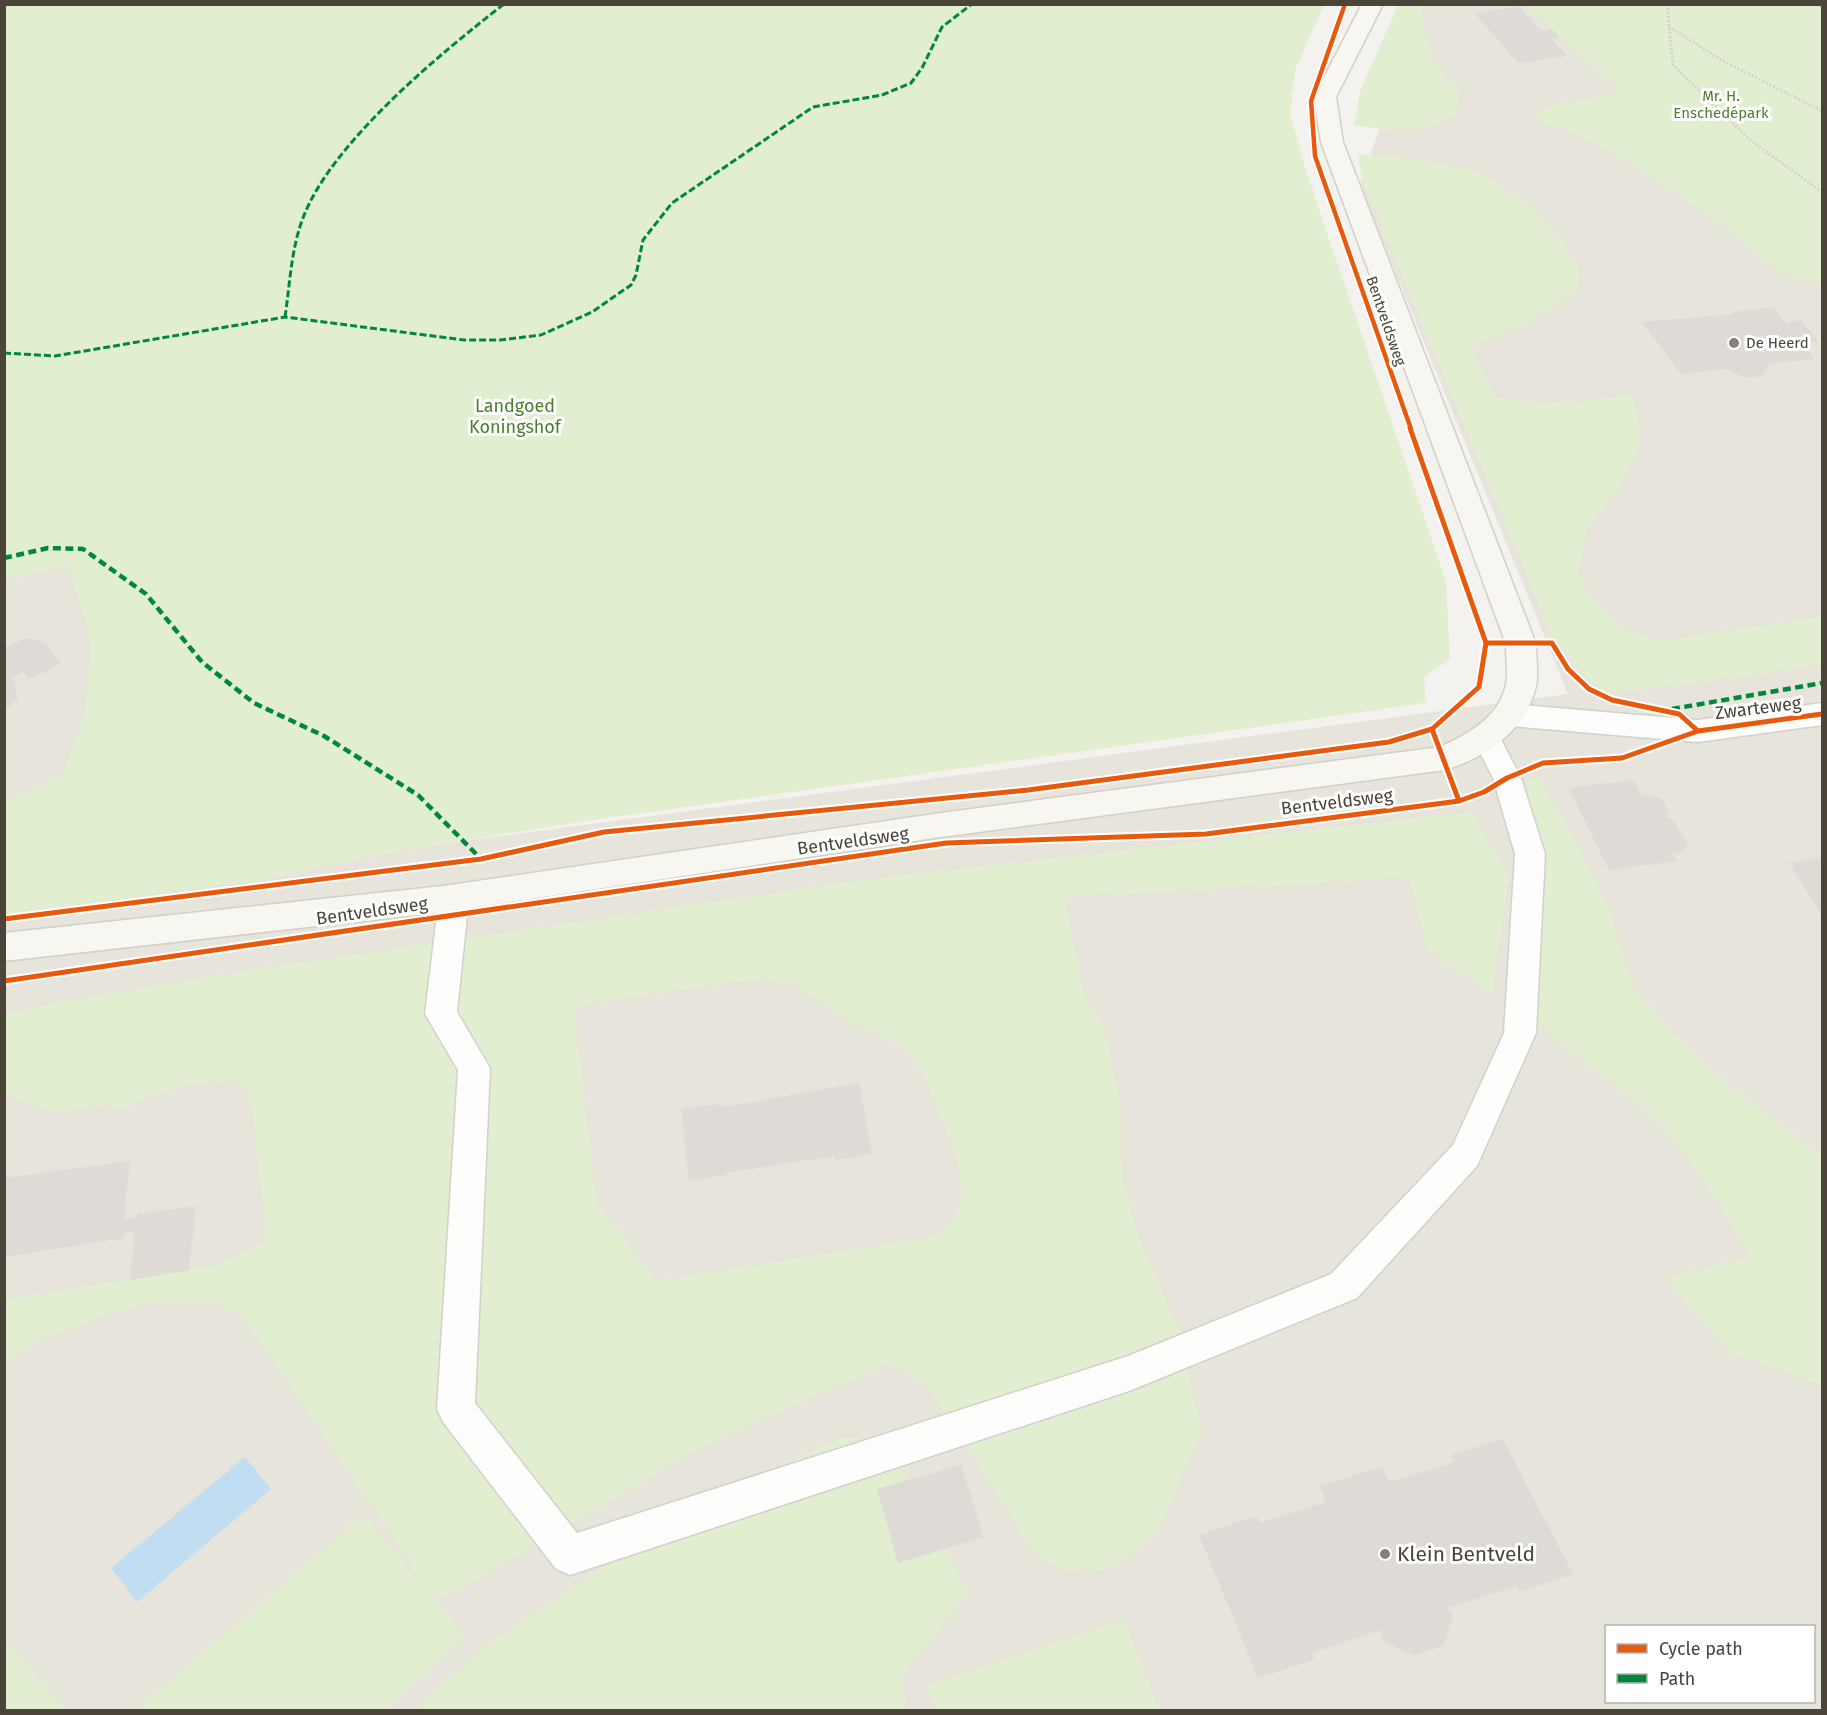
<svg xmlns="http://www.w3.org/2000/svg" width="1827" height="1715" font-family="'Fira Sans',sans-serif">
<rect width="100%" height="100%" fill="#f4f2ee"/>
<path fill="#e7e4dc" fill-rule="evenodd" d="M 1422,4 L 1822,5 L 1822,1710 L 5,1710 L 5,538 L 122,541 L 117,887 L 1568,694 L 1360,186 ZM 1606,1626 L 1814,1626 L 1814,1702 L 1606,1702 Z"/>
<path fill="#e1eecf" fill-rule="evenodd" d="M 4,5 L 1324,5 L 1295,70 L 1290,114 L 1308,177 L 1446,581 L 1450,659 L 1424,677 L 1426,703 L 593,820 L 404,850 L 259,880 L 5,914 L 5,802 L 63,773 L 84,717 L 91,649 L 85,619 L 68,566 L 5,580 Z
M 1398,5 L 1419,5 C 1428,44 1428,64 1460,92 L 1457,113 C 1421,138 1394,130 1354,125 L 1360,91 Z
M 1525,5 L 1822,5 L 1822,283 L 1796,278 L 1775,269 L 1717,221 L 1635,166 L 1570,130 L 1544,126 L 1532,116 C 1556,97 1593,105 1620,90 Z
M 1358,155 L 1391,155 L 1473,170 L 1490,179 L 1528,204 L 1562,242 L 1579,267 L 1579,286 L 1553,308 L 1515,328 L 1470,347 L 1495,397 C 1512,397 1527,403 1542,403 C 1573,403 1603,399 1633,394 L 1641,440 L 1619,488 L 1587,529 L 1578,573 L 1591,597 L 1623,628 L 1657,641 L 1822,617 L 1822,665 L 1660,688 L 1601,691 L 1584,675 L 1552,636 L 1362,179 Z
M 1526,777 L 1539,778 L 1582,853 L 1610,910 L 1621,953 L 1634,989 L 1685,1046 L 1726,1082 L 1822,1156 L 1822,1385 L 1728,1351 L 1665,1278 L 1750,1257 C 1720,1204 1687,1149 1643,1107 C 1608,1074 1564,1053 1534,1015 L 1540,958 L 1542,894 Z
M 1471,812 L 1509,875 L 1492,994 L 1427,948 L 1409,878 L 1064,897 L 1085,995 L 1104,1028 L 1120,1101 L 1123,1186 L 1141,1244 L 1181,1334 L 1191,1389 L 1202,1429 L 1160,1527 L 1133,1554 L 1102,1571 L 1062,1569 L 1035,1554 L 930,1391 L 910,1374 L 886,1362 L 861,1377 L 815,1395 L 685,1456 L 449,1596 L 430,1593 L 466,1637 L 386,1710 L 135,1710 L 364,1515 L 422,1584 L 413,1566 L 242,1316 L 211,1302 L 159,1302 L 111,1313 L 37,1341 L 5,1363 L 5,1300 L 220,1264 L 264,1242 L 265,1226 L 251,1103 L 244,1087 L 233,1080 L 178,1086 L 123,1108 L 99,1105 L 57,1112 L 36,1107 L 6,1095 L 5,1091 L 4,1015 L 49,1004 L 257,969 L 868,879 ZM 764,978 L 795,985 L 853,1024 L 900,1044 L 922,1070 L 956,1155 L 962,1198 L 954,1218 L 936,1236 L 657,1281 L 597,1204 L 574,1011 L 588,1003 Z
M 846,1436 L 875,1441 L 922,1493 L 961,1580 L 969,1593 L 902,1675 L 908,1710 L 415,1710 L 488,1644 L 661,1527 L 827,1444 Z
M 1124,1619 L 1159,1710 L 935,1710 L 927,1685 Z
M 5,1644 L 8,1644 L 67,1710 L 5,1710 Z"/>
<path fill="#c0ddf1" d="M 245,1457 L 271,1489 L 137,1602 L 111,1568 Z"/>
<path fill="#dedbd6" d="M 1519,7 L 1541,31 L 1552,29 L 1559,38 L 1551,39 L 1568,56 L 1518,63 L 1474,13 Z
M 1773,307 L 1786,323 L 1801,320 L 1819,342 L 1803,344 L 1815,359 L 1766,364 L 1768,367 L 1763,376 L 1746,378 L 1726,369 L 1681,374 L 1642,322 L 1734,314 L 1733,312 Z
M 26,638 L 45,642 L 61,664 L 29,679 L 24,672 L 13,677 L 18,700 L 10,702 L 11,707 L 4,709 L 4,648 Z
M 1633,780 L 1642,796 L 1651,795 L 1662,799 L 1669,812 L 1665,816 L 1673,820 L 1688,845 L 1683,852 L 1672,853 L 1677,861 L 1609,870 L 1569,788 Z
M 1822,858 L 1822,916 L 1789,863 Z
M 859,1083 L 872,1154 L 835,1160 L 834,1156 L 726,1173 L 727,1175 L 689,1181 L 681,1109 L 718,1104 L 719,1108 Z
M 130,1161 L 124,1220 L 137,1218 L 137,1214 L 196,1206 L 189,1270 L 130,1280 L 135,1231 L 125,1232 L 124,1238 L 4,1257 L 4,1178 Z
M 1503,1439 L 1573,1574 L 1519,1592 L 1516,1586 L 1448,1608 L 1453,1616 L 1444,1645 L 1414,1656 L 1384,1641 L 1380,1630 L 1312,1653 L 1315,1659 L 1258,1678 L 1199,1535 L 1257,1516 L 1260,1523 L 1326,1502 L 1319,1486 L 1382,1467 L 1390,1482 L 1455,1462 L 1451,1455 Z
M 961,1465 L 984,1537 L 898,1563 L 877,1489 Z"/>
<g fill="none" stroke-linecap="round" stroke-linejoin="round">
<g stroke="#d2d0cb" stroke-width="3">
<path id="lane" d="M 1486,727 L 1496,730 L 1521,778 L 1545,854 L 1536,1033 L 1477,1166 L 1357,1298 L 1129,1391 L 570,1575 L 556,1569 L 443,1422 L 437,1409 L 458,1070 L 425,1014 L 437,915 L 436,897 L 440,888 L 451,885 L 462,888 L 466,897 L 467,915 L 457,1012 L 490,1068 L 475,1403 L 577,1533 L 1128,1356 L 1331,1274 L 1453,1145 L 1504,1033 L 1515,854 L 1493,778 L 1472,737 L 1476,730 Z"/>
</g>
<g stroke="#d2d0cb" stroke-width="3">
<path id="street" d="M 1822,703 L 1822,725 L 1698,742 L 1510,726 L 1499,723 L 1495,715 L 1499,707 L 1510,704 L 1698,720 Z"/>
</g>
<g stroke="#d3cfc5" stroke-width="3">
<path id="secondary" d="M 1362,4 L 1383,4 L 1336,97 L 1343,142 L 1536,644 C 1536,656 1538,669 1537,681 C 1529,728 1488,757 1445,770 L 941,837 L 443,912 L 4,961 L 4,933 L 443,886 L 941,813 L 1440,747 C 1471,733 1504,714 1507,677 C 1507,666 1506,655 1506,644 L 1321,142 L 1314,97 Z"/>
</g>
<path stroke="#d3d2cc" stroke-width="3" stroke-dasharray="2 2" stroke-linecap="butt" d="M 1667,4 L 1673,65 L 1750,140 L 1822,192
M 1816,4 L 1822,8
M 1669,27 L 1725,62 L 1822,111"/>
<use href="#lane" fill="#fdfdfc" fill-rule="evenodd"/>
<use href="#street" fill="#fdfdfc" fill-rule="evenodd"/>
<use href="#secondary" fill="#f7f6f1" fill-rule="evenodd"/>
<path stroke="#00873e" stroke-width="3" stroke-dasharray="7 3" stroke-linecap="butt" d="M 285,317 C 290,284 291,249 303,218 C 331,143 441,53 504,4
M 4,353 L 55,356 L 285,317 L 464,340 L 500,340 L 541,335 L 592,312 L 631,285 L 636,275 L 643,240 L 672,203 L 813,107 L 882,95 L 911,83 L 922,68 L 942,27 L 972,4"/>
<path stroke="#00873e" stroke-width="4.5" stroke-dasharray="8 4.5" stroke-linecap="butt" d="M 4,558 L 48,548 L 83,549 L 146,594 L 202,662 L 254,703 L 324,736 L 418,795 L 481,859
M 1672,709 L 1822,683"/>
<g stroke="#fff" stroke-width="8">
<path id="cycleway-far1" d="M 1345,4 L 1311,101 L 1315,156 L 1411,429"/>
</g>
<g stroke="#fff" stroke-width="9">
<path id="cycleway" d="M 1486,643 L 1552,643 L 1568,669 L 1589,689 L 1612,700 L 1679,714 L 1698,731
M 1432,729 L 1459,801
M 4,919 L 481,859 L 604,832 L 1028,790 L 1389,742 L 1432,729 L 1479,687 L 1486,643 L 1410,428
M 4,981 L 946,843 L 1206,834 L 1459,801 L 1484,792 L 1507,778 L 1543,763 L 1622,758 L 1698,731 L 1822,714"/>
</g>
<use href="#cycleway-far1" stroke="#e8590c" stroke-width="4.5"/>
<use href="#cycleway" stroke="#e8590c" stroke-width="5"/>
</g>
<g fill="#868178" stroke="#fff" stroke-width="2">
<circle cx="1734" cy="343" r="6"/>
<circle cx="1385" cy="1554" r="6"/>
</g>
<g text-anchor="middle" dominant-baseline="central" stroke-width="6" stroke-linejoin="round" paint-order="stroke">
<g font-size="15" fill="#4a7f2a" stroke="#fff">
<text x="1721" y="96">Mr. H.<tspan x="1721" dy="17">Enschedépark</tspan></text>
</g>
<g font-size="15" fill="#4b4439" stroke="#fff">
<text transform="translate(1386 321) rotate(71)">Bentveldsweg</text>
</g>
<g font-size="15" fill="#4b4439" stroke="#fff" text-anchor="start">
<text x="1746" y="343">De Heerd</text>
</g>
<g font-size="18" fill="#4a7f2a" stroke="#fff">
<text x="515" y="406">Landgoed<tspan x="515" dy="21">Koningshof</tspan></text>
</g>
<g font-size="18" fill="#4b4439" stroke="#fff">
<text transform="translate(1758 708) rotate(-7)">Zwarteweg</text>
<text transform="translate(1337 802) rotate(-7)">Bentveldsweg</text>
<text transform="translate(853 841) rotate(-8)">Bentveldsweg</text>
<text transform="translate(372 911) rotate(-8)">Bentveldsweg</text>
</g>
<g font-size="21" fill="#4b4439" stroke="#fff" text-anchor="start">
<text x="1397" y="1554">Klein Bentveld</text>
</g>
</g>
<rect width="1827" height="1715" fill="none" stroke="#4b4439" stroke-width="12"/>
<rect x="1605" y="1625" width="210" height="78" fill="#ffffff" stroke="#b7b4b0" stroke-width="1.5"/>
<rect x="1617" y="1644" width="30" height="9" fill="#e8590c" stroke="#b7b4b0" stroke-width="1.5"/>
<text x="1659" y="1655" font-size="18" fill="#4b4439">Cycle path</text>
<rect x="1617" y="1674" width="30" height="9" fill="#00873e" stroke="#b7b4b0" stroke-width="1.5"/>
<text x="1659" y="1685" font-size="18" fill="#4b4439">Path</text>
</svg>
